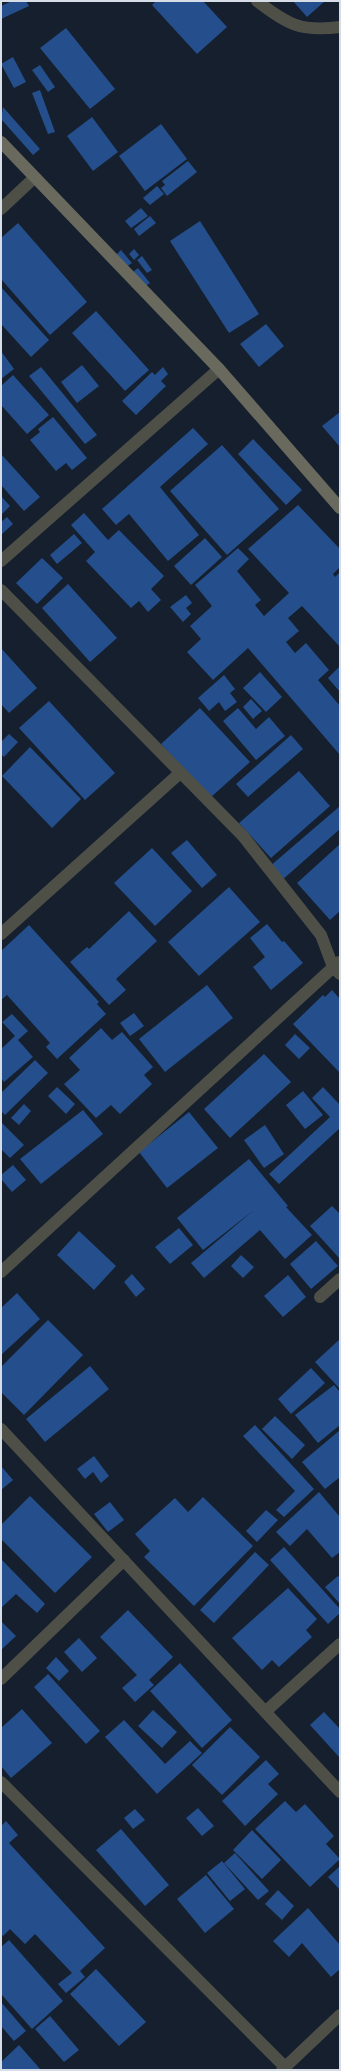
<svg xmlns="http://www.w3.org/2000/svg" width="341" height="2071" font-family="'Noto Sans',sans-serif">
<rect width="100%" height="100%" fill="#151f2d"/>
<path fill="#244f8c" d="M 12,1 L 26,1 L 29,6 L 1,19 L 1,6 Z
M 156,1 L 203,1 L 227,27 L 197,54 L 152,5 Z
M 293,1 L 325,1 L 307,17 Z
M 66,28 L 115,89 L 90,109 L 40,48 Z
M 13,57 L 26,82 L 14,88 L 1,64 Z
M 40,65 L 55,87 L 48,92 L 32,70 Z
M 40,90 L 55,132 L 48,134 L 32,93 Z
M 3,107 L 40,149 L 33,155 L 1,119 Z
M 92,117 L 118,152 L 93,171 L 67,136 Z
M 161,124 L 187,159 L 145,191 L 119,156 Z
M 188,161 L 197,172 L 167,196 L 161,188 L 165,185 L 162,181 Z
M 157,186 L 164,194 L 150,205 L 143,198 Z
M 141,208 L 148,216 L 131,228 L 125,221 Z
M 150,216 L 156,223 L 139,236 L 134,229 Z
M 200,221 L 259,314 L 229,333 L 170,241 Z
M 18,223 L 87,302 L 50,335 L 1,279 L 1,238 Z
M 134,249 L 139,255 L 134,260 L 129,254 Z
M 121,250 L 132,263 L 126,267 L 116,255 Z
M 142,256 L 152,270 L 147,273 L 137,260 Z
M 138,268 L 150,283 L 144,287 L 133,272 Z
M 1,287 L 49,340 L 31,357 L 1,324 Z
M 96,311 L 149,370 L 125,391 L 72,333 Z
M 266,324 L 284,346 L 259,367 L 240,344 Z
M 1,351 L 14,369 L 1,379 Z
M 82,365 L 99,386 L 77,403 L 61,382 Z
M 41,367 L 97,435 L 85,444 L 29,376 Z
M 163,367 L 168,374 L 161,381 L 166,386 L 136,415 L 122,401 L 152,372 L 155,375 Z
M 13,375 L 49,415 L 27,434 L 1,405 L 1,386 Z
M 340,412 L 340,447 L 322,426 Z
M 53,417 L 87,458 L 72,470 L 66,463 L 56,471 L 30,440 L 40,432 L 38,429 Z
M 193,428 L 208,444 L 160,487 L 199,535 L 168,561 L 129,514 L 116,525 L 102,509 Z
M 253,439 L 302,490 L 286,505 L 238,454 Z
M 222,445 L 279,509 L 227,555 L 170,491 Z
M 1,454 L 40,497 L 24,511 L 1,485 Z
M 1,496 L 10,506 L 1,515 Z
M 298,505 L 340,549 L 340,567 L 333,574 L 335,577 L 340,572 L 340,647 L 302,606 L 288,618 L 299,631 L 286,642 L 295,653 L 306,643 L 329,670 L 318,680 L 340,706 L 340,755 L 248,648 L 213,680 L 187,652 L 201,639 L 190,626 L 212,606 L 195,585 L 238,548 L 249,559 L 237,571 L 261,600 L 255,605 L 264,616 L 289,593 L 248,549 Z
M 84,513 L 108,540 L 119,530 L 164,576 L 151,589 L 161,600 L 148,612 L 139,601 L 131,608 L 86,561 L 95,552 L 71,525 Z
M 7,517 L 13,524 L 1,535 L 1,522 Z
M 74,534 L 82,543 L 57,564 L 50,555 Z
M 205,538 L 222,557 L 191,585 L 174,566 Z
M 42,558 L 63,578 L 37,604 L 16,583 Z
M 68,584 L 117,638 L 90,662 L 42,608 Z
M 186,595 L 192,603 L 186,608 L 191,614 L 183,622 L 170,607 Z
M 1,648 L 37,688 L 9,713 L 1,704 Z
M 340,666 L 340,692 L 328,678 Z
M 260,672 L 282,697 L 266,712 L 243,688 Z
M 224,675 L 235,689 L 230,693 L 237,702 L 225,711 L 219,702 L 209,711 L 198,698 Z
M 251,699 L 262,711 L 253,719 L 243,707 Z
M 49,701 L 115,773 L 85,800 L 19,728 Z
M 200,708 L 250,762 L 210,798 L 161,744 Z
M 238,708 L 256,729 L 269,717 L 285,736 L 256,760 L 223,721 Z
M 9,734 L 18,742 L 4,757 L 1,754 L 1,742 Z
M 291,735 L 303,749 L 248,797 L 236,784 Z
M 30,747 L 81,799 L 52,828 L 2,776 Z
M 299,771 L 330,806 L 271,858 L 239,823 Z
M 340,806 L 340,829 L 281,881 L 269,867 Z
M 187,840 L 217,875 L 202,888 L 171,853 Z
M 340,844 L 340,911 L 330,920 L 297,883 Z
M 152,848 L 192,891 L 155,926 L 114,883 Z
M 229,887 L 260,922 L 199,976 L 168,942 Z
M 129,911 L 157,941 L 116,979 L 126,990 L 109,1005 L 70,962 L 87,947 L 89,949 Z
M 267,924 L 282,942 L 284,941 L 303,963 L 271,990 L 253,967 L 265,957 L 250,938 Z
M 29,925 L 99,1002 L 97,1004 L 106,1014 L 57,1059 L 46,1047 L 50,1043 L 7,995 L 1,1000 L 1,951 Z
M 207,985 L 233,1018 L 165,1072 L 139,1039 Z
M 332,990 L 340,999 L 340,1073 L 293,1024 L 323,995 L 325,997 Z
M 134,1013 L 144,1026 L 130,1036 L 120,1023 Z
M 12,1014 L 28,1031 L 18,1040 L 33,1057 L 4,1082 L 1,1078 L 1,1049 L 15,1036 L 2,1022 Z
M 101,1028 L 112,1040 L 122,1032 L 153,1067 L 144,1075 L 152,1084 L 120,1114 L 111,1105 L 96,1118 L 64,1084 L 80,1070 L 69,1058 Z
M 295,1034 L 310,1048 L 299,1059 L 285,1045 Z
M 264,1054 L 291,1082 L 230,1138 L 204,1109 Z
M 35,1060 L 48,1073 L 5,1115 L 1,1111 L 1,1093 Z
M 57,1087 L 75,1104 L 66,1114 L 48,1096 Z
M 323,1087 L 340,1105 L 340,1128 L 279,1184 L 269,1174 L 330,1117 L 312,1098 Z
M 303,1091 L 323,1115 L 305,1129 L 286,1105 Z
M 24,1104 L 31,1111 L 19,1125 L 11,1118 Z
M 83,1110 L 103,1134 L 41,1184 L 20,1159 Z
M 189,1112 L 218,1148 L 167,1188 L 139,1152 Z
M 1,1122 L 24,1145 L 10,1158 L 1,1149 Z
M 265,1125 L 284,1154 L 264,1168 L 244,1140 Z
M 249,1159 L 288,1206 L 286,1207 L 312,1235 L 285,1259 L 260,1230 L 204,1278 L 191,1263 L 254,1210 L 203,1250 L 177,1218 Z
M 13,1165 L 26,1180 L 12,1192 L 1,1179 L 1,1175 Z
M 332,1206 L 340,1214 L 340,1259 L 310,1226 Z
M 179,1228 L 193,1245 L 170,1264 L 155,1247 Z
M 79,1231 L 116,1266 L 94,1290 L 57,1255 Z
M 316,1241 L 338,1266 L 311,1289 L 290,1264 Z
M 241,1255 L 254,1267 L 243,1278 L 231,1266 Z
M 132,1274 L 145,1289 L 136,1297 L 124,1282 Z
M 288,1275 L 306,1297 L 283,1317 L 264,1296 Z
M 17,1293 L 40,1319 L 1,1355 L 1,1308 Z
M 48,1320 L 83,1355 L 24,1415 L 1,1392 L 1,1367 Z
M 340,1339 L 340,1387 L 339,1388 L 315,1362 Z
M 90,1366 L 109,1389 L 45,1442 L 26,1419 Z
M 311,1368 L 325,1383 L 291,1414 L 278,1399 Z
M 334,1385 L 340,1392 L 340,1425 L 318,1443 L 295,1415 Z
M 275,1416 L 305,1445 L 292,1459 L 262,1429 Z
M 255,1425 L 314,1489 L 284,1517 L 276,1510 L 295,1491 L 243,1436 Z
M 340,1430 L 340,1477 L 325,1489 L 302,1462 Z
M 94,1456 L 109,1476 L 101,1483 L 93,1472 L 85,1479 L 77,1469 Z
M 1,1466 L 13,1480 L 1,1490 Z
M 319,1492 L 340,1517 L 340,1552 L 332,1558 L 307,1529 L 290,1546 L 276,1532 Z
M 30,1496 L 92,1557 L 55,1593 L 1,1539 L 1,1525 Z
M 203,1497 L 253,1546 L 194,1606 L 144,1557 L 150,1551 L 135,1534 L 175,1498 L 188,1512 Z
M 110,1502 L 124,1520 L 108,1532 L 94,1514 Z
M 266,1510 L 278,1520 L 257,1542 L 246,1531 Z
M 284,1547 L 340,1609 L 340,1613 L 328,1624 L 270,1560 Z
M 255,1552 L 269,1565 L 214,1623 L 200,1610 Z
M 1,1559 L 45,1604 L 37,1613 L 16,1594 L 1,1608 Z
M 338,1576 L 340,1578 L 340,1604 L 325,1587 Z
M 288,1588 L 317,1619 L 306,1630 L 312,1637 L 279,1667 L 272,1660 L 262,1670 L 232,1638 Z
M 128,1610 L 173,1657 L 149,1680 L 154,1685 L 135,1702 L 122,1688 L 137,1675 L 100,1637 Z
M 1,1621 L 16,1636 L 1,1650 Z
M 79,1638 L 97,1658 L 82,1672 L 64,1652 Z
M 56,1657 L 69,1671 L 59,1681 L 46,1668 Z
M 180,1663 L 232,1720 L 202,1748 L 150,1691 Z
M 48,1674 L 100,1731 L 86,1744 L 34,1687 Z
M 22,1709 L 52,1743 L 11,1778 L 1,1766 L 1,1728 Z
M 153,1710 L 177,1732 L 162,1748 L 138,1726 Z
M 324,1712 L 340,1729 L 340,1758 L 310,1725 Z
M 124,1720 L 165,1764 L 190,1741 L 202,1753 L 157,1794 L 105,1737 Z
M 230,1727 L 260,1757 L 222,1795 L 192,1765 Z
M 266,1760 L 279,1774 L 268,1784 L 278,1794 L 245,1826 L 222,1801 Z
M 285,1801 L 296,1812 L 305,1804 L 334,1836 L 326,1844 L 340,1859 L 310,1887 L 255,1829 Z
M 198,1808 L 214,1826 L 202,1836 L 186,1818 Z
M 135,1809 L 145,1820 L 133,1829 L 124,1818 Z
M 6,1821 L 18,1835 L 9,1843 L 105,1948 L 80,1971 L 85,1977 L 66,1993 L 58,1984 L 72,1973 L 35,1934 L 25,1944 L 10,1929 L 3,1936 L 1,1934 L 1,1826 Z
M 121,1829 L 169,1885 L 145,1906 L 96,1850 Z
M 252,1830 L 281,1860 L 262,1879 L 233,1850 Z
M 235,1853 L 269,1891 L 258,1900 L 224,1863 Z
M 222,1861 L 245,1889 L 230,1901 L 207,1873 Z
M 340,1866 L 340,1890 L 328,1877 Z
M 206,1875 L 234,1909 L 205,1933 L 177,1899 Z
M 278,1890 L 294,1906 L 282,1920 L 265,1904 Z
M 308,1908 L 340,1945 L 340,1969 L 331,1977 L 302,1943 L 289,1957 L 273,1941 Z
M 9,1940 L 63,2001 L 32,2029 L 1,1994 L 1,1947 Z
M 96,1969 L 146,2022 L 119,2046 L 70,1994 Z
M 1,2002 L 26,2031 L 14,2041 L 1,2026 Z
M 50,2016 L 79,2050 L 64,2062 L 35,2029 Z
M 19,2045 L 41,2070 L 1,2070 L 1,2062 Z"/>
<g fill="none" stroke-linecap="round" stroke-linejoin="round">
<path stroke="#4e4f47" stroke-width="12" d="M 257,1 C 288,25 301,32 340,27
M 1,209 L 34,178
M 1,561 L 219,369
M 1,590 L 243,836 L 321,935 L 333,967 L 340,974
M 1,934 L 180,773
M 1,1272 L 339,962
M 320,1297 L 340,1279
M 1,1429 L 340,1792
M 1,1679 L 124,1560
M 265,1712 L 340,1644
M 1,1782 L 285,2067
M 282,2070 L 340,2015"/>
<path stroke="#696a5d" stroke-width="12" d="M 1,142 L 219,369 L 340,508"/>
</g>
<rect width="341" height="2071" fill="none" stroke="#d6dde7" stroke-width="4"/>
</svg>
